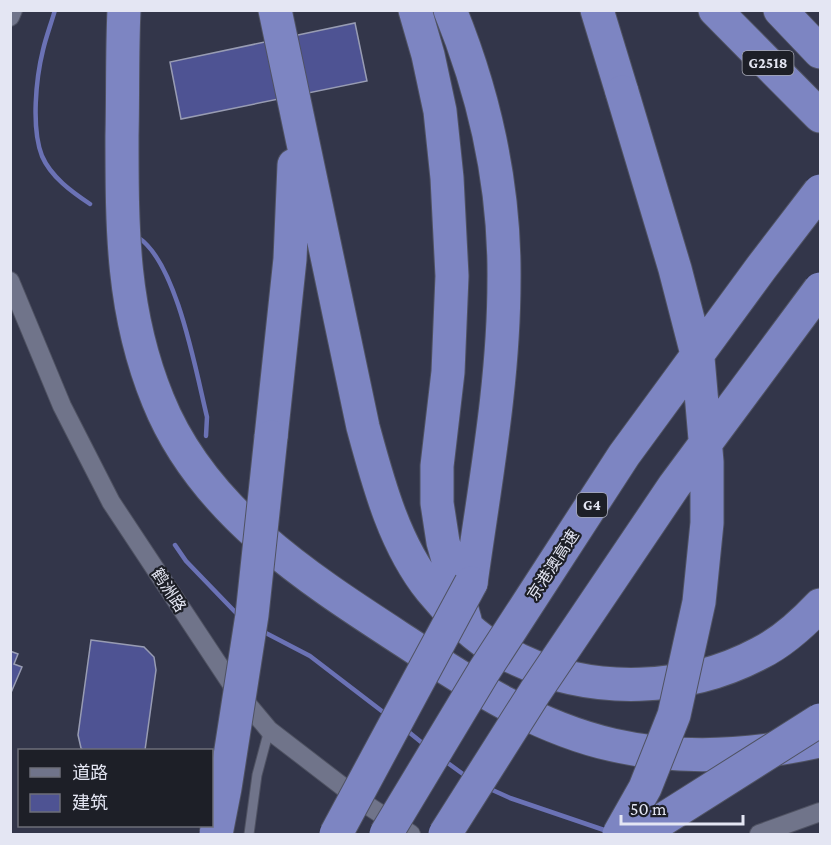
<svg xmlns="http://www.w3.org/2000/svg" width="831" height="845" font-family="'Crimson Pro','Noto Sans SC',serif">
<rect width="100%" height="100%" fill="#33364a"/>
<g fill="none" stroke-linecap="round" stroke-linejoin="round">
<path stroke="#6b72b5" stroke-width="4.5" d="M 55,10 C 51,24 46,37 43,50 C 36,78 31,128 42,156 C 51,177 72,192 90,204
M 139,238 C 177,264 196,372 207,417 L 206,436
M 175,545 L 186,561 L 240,617
M 262,631 L 310,656 L 387,715
M 405,729 L 426,746
M 445,761 L 467,777
M 488,788 L 510,798 L 604,830"/>
</g>
<path fill="#4e5393" stroke="#989cb3" stroke-width="1.5" d="M 355,23 L 367,81 L 181,119 L 170,62 Z
M 91,640 L 144,647 L 154,657 L 156,670 L 145,750 L 83,750 L 81,748 L 78,735 Z
M 10,651 L 18,654 L 14,664 L 22,667 L 10,695 Z"/>
<g fill="none" stroke-linecap="round" stroke-linejoin="round">
<g stroke="#4f5262" stroke-width="11">
<path id="lane" d="M 249,834 L 257,775 L 269,730"/>
</g>
<g stroke="#4f5262" stroke-width="20">
<path id="street" d="M 10,17 L 13,10
M 10,281 L 62,406 L 111,502 L 234,688 L 269,730 L 364,803 L 411,834
M 759,834 L 820,812"/>
</g>
<g stroke="#4f5262" stroke-width="35">
<path id="highway" d="M 124,10 C 122,52 123,94 122,136 C 122,230 122,312 158,400 C 203,512 309,579 406,642 C 471,685 537,728 613,745 C 683,761 752,756 820,741
M 275,10 L 363,427 C 378,482 394,544 431,590 C 448,611 468,630 490,646 C 499,652 509,655 519,660 C 593,695 687,692 760,653 C 782,642 803,623 820,605
M 415,10 L 428,55 L 440,111 L 447,178 L 452,276 L 448,372 L 437,466 L 437,503 L 443,542 L 465,620
M 450,10 C 485,96 505,187 504,280 C 504,382 485,482 471,583
M 597,10 L 622,92
M 715,10 L 820,116
M 780,10 L 820,52
M 271,437 L 290,259 L 294,165"/>
</g>
<use href="#lane" stroke="#70748a" stroke-width="9"/>
<use href="#street" stroke="#70748a" stroke-width="18"/>
<use href="#highway" stroke="#7d85c2" stroke-width="33"/>
<g stroke="#4f5262" stroke-width="35" stroke-linecap="butt">
<path id="highway-bridge" d="M 216,834 L 225,788 L 252,615 L 271,437
M 336,834 L 471,583
M 386,834 L 484,671 L 624,455 L 761,268 L 820,191
M 445,834 L 535,692 L 674,486 L 820,289
M 619,834 L 645,788 L 674,715 L 699,602 L 707,523 L 707,462 L 698,358 L 675,269 L 622,92
M 640,834 L 820,720"/>
</g>
<use href="#highway-bridge" stroke="#7d85c2" stroke-width="33"/>
</g>
<g text-anchor="middle" dominant-baseline="central" stroke-width="4.5" stroke-linejoin="round" paint-order="stroke">
<g fill="#1d1f27" stroke="#a8aab6" stroke-width="1.5">
<rect x="742.5" y="51" width="51" height="24" rx="4.5"/>
<rect x="577" y="493" width="30" height="24" rx="4.5"/>
</g>
<g font-size="15" font-weight="bold" fill="#e4e6f3">
<text x="768" y="63">G2518</text>
<text x="592" y="505">G4</text>
</g>
<g font-size="16" fill="#e4e6f3" stroke="#1d1f27">
<text transform="translate(553 565) rotate(-57)">京港澳高速</text>
<text transform="translate(169 590) rotate(57)">鹤洲路</text>
</g>
</g>
<rect width="831" height="845" fill="none" stroke="#e4e6f3" stroke-width="24"/>
<rect x="18" y="749" width="195" height="78" fill="#1d1f27" stroke="#6d6f79" stroke-width="1.5"/>
<rect x="30" y="768" width="30" height="9" fill="#70748a" stroke="#6d6f79" stroke-width="1.5"/>
<text x="72" y="779" font-size="18" fill="#e4e6f3">道路</text>
<rect x="30" y="794" width="30" height="18" fill="#4e5393" stroke="#6d6f79" stroke-width="1.5"/>
<text x="72" y="809" font-size="18" fill="#e4e6f3">建筑</text>
<path d="M621 815v9h122v-9" fill="none" stroke="#e4e6f3" stroke-width="3"/>
<text x="630" y="815" font-size="18" fill="#e4e6f3" stroke="#1d1f27" stroke-width="4.5" paint-order="stroke">50 m</text>
</svg>
